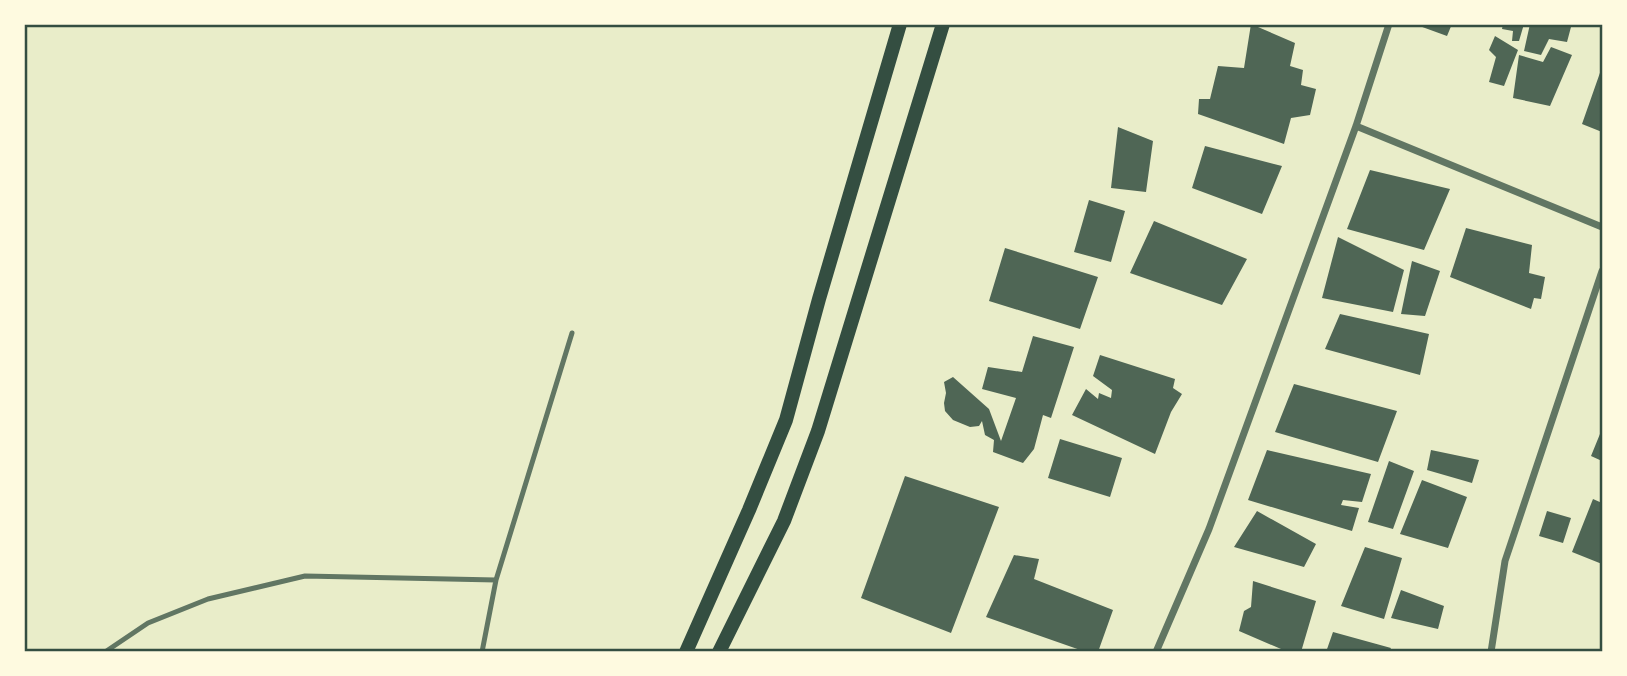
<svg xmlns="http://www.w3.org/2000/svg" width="1627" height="676" font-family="Karla,sans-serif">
<rect width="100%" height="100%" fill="#e9edc9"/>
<path fill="#4f6655" d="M 1251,24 L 1295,43 L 1290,66 L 1303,70 L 1301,85 L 1316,89 L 1310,115 L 1291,118 L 1284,144 L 1198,114 L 1199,99 L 1210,99 L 1218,66 L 1244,68 Z
M 1414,24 L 1452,24 L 1447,36 Z
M 1503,24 L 1524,24 L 1519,41 L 1512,41 L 1513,31 L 1502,29 Z
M 1530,24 L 1562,24 L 1571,27 L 1567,42 L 1549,39 L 1541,55 L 1524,51 Z
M 1495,36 L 1518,50 L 1504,86 L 1489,82 L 1496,57 L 1489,50 Z
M 1551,47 L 1572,55 L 1550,106 L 1513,98 L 1519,55 L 1543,62 Z
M 1602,67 L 1602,132 L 1582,124 Z
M 1118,127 L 1153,141 L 1146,192 L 1111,188 Z
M 1205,146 L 1282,166 L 1262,214 L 1192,188 Z
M 1370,170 L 1450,189 L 1424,250 L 1347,229 Z
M 1089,200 L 1125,211 L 1111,262 L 1074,252 Z
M 1154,221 L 1247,259 L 1222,305 L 1130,273 Z
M 1466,228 L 1532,245 L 1529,273 L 1545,277 L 1541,299 L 1534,298 L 1531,309 L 1450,277 Z
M 1338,237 L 1404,270 L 1393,312 L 1322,298 Z
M 1005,248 L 1098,277 L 1080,329 L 989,301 Z
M 1412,261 L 1440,271 L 1425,316 L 1401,314 Z
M 1340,314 L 1429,334 L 1420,375 L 1325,349 Z
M 1033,336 L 1074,347 L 1051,418 L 1043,415 L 1034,449 L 1023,463 L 993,452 L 994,440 L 985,435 L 982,421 L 979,426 L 970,427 L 953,420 L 945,411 L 944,403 L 946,393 L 944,382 L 953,377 L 989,409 L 1001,441 L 1016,398 L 982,389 L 988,367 L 1022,372 Z
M 1100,355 L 1175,379 L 1173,388 L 1182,394 L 1171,412 L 1155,454 L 1072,415 L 1086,389 L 1098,399 L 1099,393 L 1111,398 L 1112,390 L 1093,376 Z
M 1294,384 L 1397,411 L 1378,462 L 1275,432 Z
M 1602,429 L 1602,461 L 1591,456 Z
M 1060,439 L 1122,458 L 1110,497 L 1048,478 Z
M 1267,450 L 1371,474 L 1362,502 L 1343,500 L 1341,505 L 1359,508 L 1352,531 L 1248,500 Z
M 1431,450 L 1479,460 L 1472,483 L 1427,470 Z
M 1389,461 L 1414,471 L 1393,529 L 1368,522 Z
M 905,476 L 999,507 L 951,633 L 861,598 Z
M 1422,480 L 1467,497 L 1448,548 L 1400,534 Z
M 1593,499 L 1602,503 L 1602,564 L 1572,552 Z
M 1257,511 L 1316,544 L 1304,567 L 1234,547 Z
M 1547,511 L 1571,518 L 1563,543 L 1539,536 Z
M 1365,547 L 1402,558 L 1384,619 L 1341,606 Z
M 1014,555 L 1039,559 L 1034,579 L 1113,610 L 1098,652 L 1086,652 L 986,617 Z
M 1253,581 L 1316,601 L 1301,652 L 1288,652 L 1239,631 L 1244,611 L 1251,607 Z
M 1401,590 L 1444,606 L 1438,629 L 1391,618 Z
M 1333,632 L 1391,648 L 1389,652 L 1326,652 Z"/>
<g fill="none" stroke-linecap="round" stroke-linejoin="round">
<path stroke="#617663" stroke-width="5" d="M 105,652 L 148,623 L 208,599 L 305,576 L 496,580
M 482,652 L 496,580 L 572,333"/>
<path stroke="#617663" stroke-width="7" d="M 1356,126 L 1602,227
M 1156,652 L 1209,529 L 1356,126 L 1389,24
M 1491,652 L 1505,561 L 1602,271"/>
<path stroke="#344e41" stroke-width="14" d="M 686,652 L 749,510 L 786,420 L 819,299 L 900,24
M 719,652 L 784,521 L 818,431 L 943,24"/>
</g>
<rect width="1627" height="676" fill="none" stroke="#fefae0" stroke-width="52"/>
<rect x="26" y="26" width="1575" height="624" fill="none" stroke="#344e41" stroke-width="2.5"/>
</svg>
